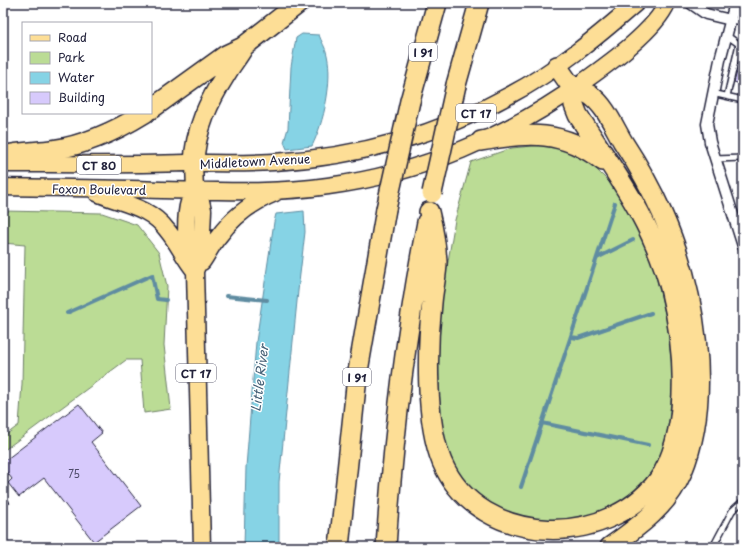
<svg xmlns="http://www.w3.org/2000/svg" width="746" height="550" font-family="'Playpen Sans',sans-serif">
<rect width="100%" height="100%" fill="#fff"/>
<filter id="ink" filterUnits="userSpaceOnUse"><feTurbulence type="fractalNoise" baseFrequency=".025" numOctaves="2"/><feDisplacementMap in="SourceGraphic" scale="8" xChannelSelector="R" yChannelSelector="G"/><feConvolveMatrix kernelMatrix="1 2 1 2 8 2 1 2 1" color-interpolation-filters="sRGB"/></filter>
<g filter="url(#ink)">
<path fill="#bbdc95" stroke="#6e7f68" d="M 553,144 L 584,157 L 613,186 L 636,223 L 655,271 L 667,322 L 673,377 L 669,422 L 662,455 L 656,467 L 625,504 L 548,528 L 478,501 L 451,465 L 442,427 L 439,390 L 438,340 L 442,297 L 455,220 L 471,162 L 512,148 Z
M 3,211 L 102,213 L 137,225 L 159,253 L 167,286 L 164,345 L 171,409 L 144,413 L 140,360 L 126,360 L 3,451 L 3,437 L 19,425 L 22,384 L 25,245 L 3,243 Z"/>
<path fill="#86d3e5" stroke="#5e8ca1" d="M 302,34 L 319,35 C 321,41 326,48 327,55 C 333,81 324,122 312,146 L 287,149 L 284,142 L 288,128 L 291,67 L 296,38 Z
M 304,211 L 305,232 L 298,291 L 279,482 L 279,547 L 244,547 L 246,467 L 256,342 L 274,222 L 276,214 Z"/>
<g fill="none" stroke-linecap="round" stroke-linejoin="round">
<path stroke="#5e8ca1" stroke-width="4" d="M 597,258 L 633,240
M 226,296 L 267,300
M 67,313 L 152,275 L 157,299 L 166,300
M 571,337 L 578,338 L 651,313
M 542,423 L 648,445
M 521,487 L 615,203"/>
</g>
<path fill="#d7cafc" stroke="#22223b" d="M 739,65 L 743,66 L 743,85 L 734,82 Z
M 79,404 L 102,433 L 91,442 L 141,506 L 94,542 L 44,478 L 19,497 L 8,483 L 12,479 L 3,467 L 3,462 Z"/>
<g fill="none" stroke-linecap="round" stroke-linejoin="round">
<g stroke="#22223b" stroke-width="8">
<path id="lane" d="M 731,20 L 743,22
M 726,35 L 743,47
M 712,93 L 743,100
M 727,96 L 739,44
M 715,159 L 743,158
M 713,547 L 732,511 L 743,501"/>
</g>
<g stroke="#22223b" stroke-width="13">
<path id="street" d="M 690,3 L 706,14 L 731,20
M 735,3 L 720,60 L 707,124 L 710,142 L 743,246"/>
</g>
<g stroke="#22223b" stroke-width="19">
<path id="primary" d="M 194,163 L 195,191 L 201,201 L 203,210 L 201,256 L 195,271 L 202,547
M 3,164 C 64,164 125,165 186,163 C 215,163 245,164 274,162 C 357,157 438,135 510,95 C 556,71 597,37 636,3
M 3,187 C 56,188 109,188 162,190 C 217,191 273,194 328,186 C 420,174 508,136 583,82 C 608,64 655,31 667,3
M 97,193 C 122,204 149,206 167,230 C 178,243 184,258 195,271
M 202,262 C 208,254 212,244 219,236 C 233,217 253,202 275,193
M 190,263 C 185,251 185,214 189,202 C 190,198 193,195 195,191"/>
</g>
<g stroke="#22223b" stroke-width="22">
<path id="highway" d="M 456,85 L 479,3
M 573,89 C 579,90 585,92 590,95 C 605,105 614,127 623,142 C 638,165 651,188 662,213 C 695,287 714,395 682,472 C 668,506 638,527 610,547
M 410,101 L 437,3
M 151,109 L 226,55 L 243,47 L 299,3
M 481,141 C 529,132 563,130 603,161
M 3,156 C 19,152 36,152 52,150 C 86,145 116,131 145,113
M 194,163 C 195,130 209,101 226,74 C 231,65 238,57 243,48
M 429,212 C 433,228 436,245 437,262 C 437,275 433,289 432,303 C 427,347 425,421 442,462 C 480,550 614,550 663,473 C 691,421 684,344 670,288 C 653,222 614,171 578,115 L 574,105 L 573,89 L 557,66
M 339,547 L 357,377 L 386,209
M 386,547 C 393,438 406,329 427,222"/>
</g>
<path stroke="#22223b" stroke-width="2.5" stroke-dasharray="4 3" stroke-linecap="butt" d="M 3,487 L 10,506"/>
<use href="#lane" stroke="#fff" stroke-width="5"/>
<use href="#street" stroke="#fff" stroke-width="10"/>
<use href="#primary" stroke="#fdde96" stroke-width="16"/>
<use href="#highway" stroke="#fdde96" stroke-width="19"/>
<g stroke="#22223b" stroke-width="22" stroke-linecap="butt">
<path id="highway-bridge" d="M 432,193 L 456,85
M 386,209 L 410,101"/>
</g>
<use href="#highway-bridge" stroke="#fdde96" stroke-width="19"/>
</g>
</g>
<g text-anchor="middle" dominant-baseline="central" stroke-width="3" stroke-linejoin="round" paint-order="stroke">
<g font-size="10" fill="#4f4c6b">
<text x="74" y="473">75</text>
</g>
<g fill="#fff" stroke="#646476" stroke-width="1">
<rect x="409" y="43" width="28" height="18" rx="3"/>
<rect x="456" y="104" width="40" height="18" rx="3"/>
<rect x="77" y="156" width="44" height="18" rx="3"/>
<rect x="176" y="364" width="40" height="18" rx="3"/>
<rect x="343" y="368" width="28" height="18" rx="3"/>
</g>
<g font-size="11" font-weight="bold" fill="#22223b">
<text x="423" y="52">I 91</text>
<text x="476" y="113">CT 17</text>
<text x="99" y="165">CT 80</text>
<text x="196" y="373">CT 17</text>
<text x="357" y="377">I 91</text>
</g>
<g font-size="12" fill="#22223b" stroke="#fff">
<text transform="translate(255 161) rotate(-3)">Middletown Avenue</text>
<text transform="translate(99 189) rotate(1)">Foxon Boulevard</text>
</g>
<g font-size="13" font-style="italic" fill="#456076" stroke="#fff">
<text transform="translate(259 378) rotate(-83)">Little River</text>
</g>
</g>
<rect width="746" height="550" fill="none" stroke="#fff" stroke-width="16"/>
<rect x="8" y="8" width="730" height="534" fill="none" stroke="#22223b" stroke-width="1.5" filter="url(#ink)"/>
<rect x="22" y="22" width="130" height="92" fill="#ffffff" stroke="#a7a7b1"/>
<rect x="30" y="35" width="20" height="6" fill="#fdde96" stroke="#a7a7b1"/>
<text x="58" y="42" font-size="12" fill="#22223b">Road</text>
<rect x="30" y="52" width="20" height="12" fill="#bbdc95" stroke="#a7a7b1"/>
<text x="58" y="62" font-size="12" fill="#22223b">Park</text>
<rect x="30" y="72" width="20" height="12" fill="#86d3e5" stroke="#a7a7b1"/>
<text x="58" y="82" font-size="12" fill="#22223b">Water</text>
<rect x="30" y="92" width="20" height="12" fill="#d7cafc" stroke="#a7a7b1"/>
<text x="58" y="102" font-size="12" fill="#22223b">Building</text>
</svg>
